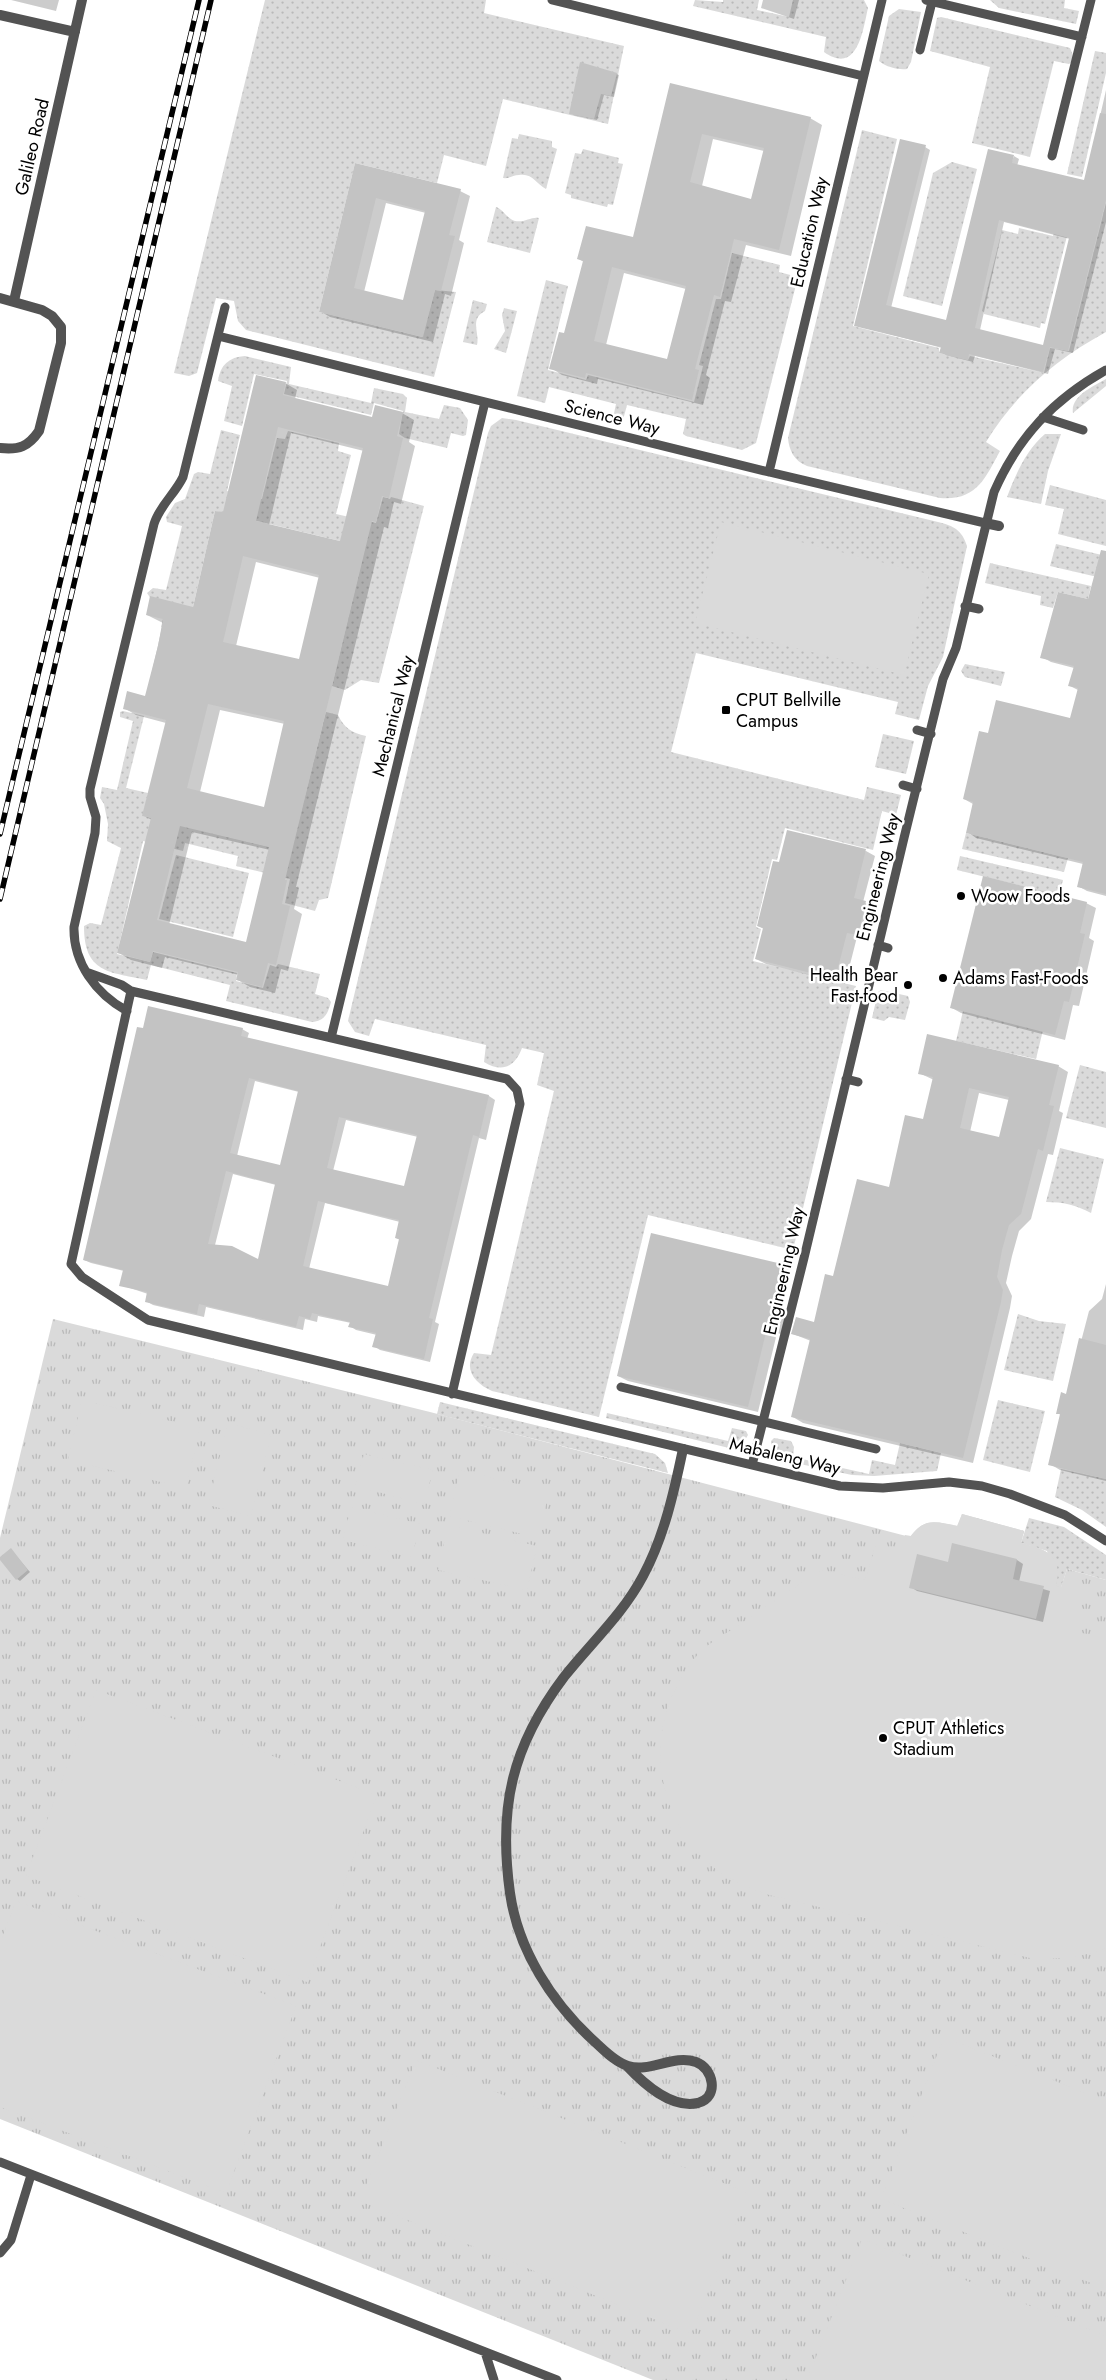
<svg xmlns="http://www.w3.org/2000/svg" width="1106" height="2380" font-family="Jost,sans-serif">
<defs>
<pattern id="grass-dots" width="8" height="8" patternUnits="userSpaceOnUse" patternTransform="scale(1.25)"><rect width="8" height="8" fill="#dadada"/><path d="M2 2h.1M6 6h.1" fill="none" stroke="#b9b9b9" stroke-width="1.8" stroke-linecap="round"/></pattern>
<pattern id="park-tufts" width="24" height="20" patternUnits="userSpaceOnUse" patternTransform="scale(1.25)"><rect width="24" height="20" fill="#dadada"/><path d="M3 7l-1-3M5 7V3M7 7l1-3M15 17l-1-3M17 17v-4M19 17l1-3" fill="none" stroke="#b9b9b9"/></pattern>
</defs>
<rect width="100%" height="100%" fill="#fff"/>
<path fill="url(#grass-dots)" d="M 265,0 L 486,0 L 484,13 L 624,46 L 608,124 L 503,99 L 486,166 L 444,155 L 437,183 L 355,163 L 319,312 L 422,337 L 435,290 L 456,292 L 434,377 L 246,330 L 238,321 L 234,301 L 216,298 L 197,373 L 189,376 L 174,373 Z
M 695,0 L 723,2 L 723,0 L 759,0 L 757,10 L 789,17 L 793,0 L 864,0 L 868,8 C 863,29 858,76 824,52 L 826,37 L 693,6 Z
M 990,0 L 1065,0 L 1064,8 L 1079,11 L 1076,24 L 999,8 Z
M 899,9 L 921,12 L 911,62 L 907,69 C 898,70 886,67 879,61 L 889,16 Z
M 941,17 L 1070,48 C 1073,54 1075,61 1069,64 L 1054,61 L 1030,157 L 972,143 L 990,67 L 930,51 L 937,18 Z
M 1095,51 L 1106,53 L 1106,73 L 1082,177 L 1067,174 Z
M 862,130 L 897,139 L 853,326 L 939,348 L 939,353 L 968,360 L 970,356 L 1044,373 L 1050,348 L 1069,351 L 1106,203 L 1106,332 C 1055,360 1016,393 986,442 L 1000,451 C 985,479 976,501 940,498 L 807,466 C 794,461 789,450 788,438 Z
M 519,134 L 552,141 L 552,147 L 557,149 L 546,189 C 536,184 533,173 519,175 C 513,175 509,179 503,178 L 512,138 L 518,139 Z
M 583,149 L 619,158 L 618,163 L 623,164 L 613,205 L 608,204 L 607,207 L 571,198 L 571,195 L 565,193 L 575,153 L 581,154 Z
M 952,162 L 977,169 L 942,306 L 903,296 L 933,173 Z
M 496,207 C 503,209 506,218 515,221 C 524,223 532,216 539,218 L 530,253 L 487,242 Z
M 1056,225 L 1069,228 L 1045,324 L 1041,323 L 1040,328 L 984,314 L 984,312 L 982,311 L 1002,230 L 1018,234 L 1019,228 L 1053,236 Z
M 732,253 L 780,265 L 779,272 L 798,277 L 756,443 L 742,450 L 686,436 L 683,434 L 686,419 L 627,405 L 623,420 L 613,418 L 616,404 L 549,387 L 545,403 L 517,396 L 546,280 L 568,286 L 548,370 L 586,380 L 588,375 L 694,402 L 703,366 L 699,365 L 716,299 L 721,299 Z
M 473,300 L 487,304 L 485,311 C 469,319 480,333 477,345 L 463,342 Z
M 504,308 L 517,311 L 506,353 L 494,349 L 505,331 L 502,315 Z
M 245,356 L 291,367 L 289,384 L 371,403 L 374,388 L 403,394 L 407,398 L 405,412 L 439,419 L 444,405 L 460,408 L 468,420 L 466,435 L 463,436 L 451,433 L 447,448 L 405,438 L 399,434 L 403,411 L 374,403 L 371,415 L 284,394 L 287,381 L 254,374 L 242,426 L 224,421 L 232,386 L 218,381 C 220,365 229,357 245,356 Z
M 1106,379 L 1106,386 L 1073,413 C 1070,396 1094,386 1106,379 Z
M 502,418 L 516,420 L 938,522 C 954,526 962,530 967,546 L 943,657 L 928,686 L 919,720 L 895,714 L 898,702 L 696,653 L 671,752 L 864,800 L 867,787 L 901,795 L 896,815 L 882,811 L 873,850 L 785,828 L 777,860 L 772,859 L 756,927 L 761,929 L 753,961 L 856,986 L 793,1250 L 648,1215 L 599,1417 L 492,1391 C 476,1384 463,1370 474,1353 L 491,1355 L 554,1091 L 537,1085 L 544,1053 L 522,1048 C 515,1067 502,1073 484,1062 L 486,1045 L 375,1019 L 369,1036 L 355,1032 L 348,1021 L 488,433 L 491,426 Z
M 221,430 L 240,435 L 227,491 L 262,499 L 277,438 L 285,439 L 288,431 L 339,443 L 338,451 L 351,455 L 336,514 L 376,523 L 383,497 L 390,499 L 391,497 L 424,506 L 379,683 L 361,680 L 345,690 L 332,686 L 365,547 L 215,511 L 187,633 L 161,627 L 163,619 L 165,620 L 147,593 L 153,588 L 166,590 L 182,526 L 167,522 L 166,517 L 175,503 L 185,499 L 194,474 L 198,472 L 210,474 Z
M 1045,434 L 1061,434 L 1048,471 L 1041,504 L 1007,497 C 1016,474 1026,450 1045,434 Z
M 1050,485 L 1106,500 L 1106,546 L 1058,534 L 1064,509 L 1045,505 Z
M 1056,544 L 1106,556 L 1106,579 L 1050,566 Z
M 990,563 L 1091,586 L 1088,599 L 1058,592 L 1053,608 L 1040,605 L 1041,596 L 985,583 Z
M 965,664 L 1005,672 L 1001,686 L 965,677 L 961,671 Z
M 123,711 L 144,716 L 126,788 L 148,793 L 143,816 L 291,852 L 326,712 L 338,715 C 344,728 352,733 366,736 L 328,898 L 319,900 L 315,911 L 285,903 L 290,879 L 236,866 L 238,856 L 185,843 L 183,851 L 143,841 L 117,954 L 150,962 L 153,952 L 237,973 L 236,981 L 263,988 L 270,965 L 276,967 L 278,964 L 320,974 L 315,994 L 328,998 L 331,1002 C 328,1013 325,1021 312,1022 L 226,1001 L 230,985 L 151,965 L 147,980 C 109,972 84,973 84,926 L 90,923 L 101,925 L 121,848 L 107,841 L 108,824 L 104,804 L 100,798 L 102,787 L 117,790 L 133,721 L 120,717 L 120,712 Z
M 883,734 L 914,741 L 906,774 L 875,767 Z
M 966,833 L 1068,858 L 1064,872 L 962,849 Z
M 176,855 L 249,873 L 233,937 L 159,919 Z
M 960,856 L 1063,880 L 1059,895 L 957,870 Z
M 881,990 L 908,996 L 910,1002 L 905,1020 L 889,1017 L 884,1021 L 872,1018 L 878,992 Z
M 963,1011 L 1043,1030 L 1036,1059 L 956,1041 Z
M 1080,1065 L 1106,1072 L 1106,1128 L 1066,1118 Z
M 1060,1148 L 1104,1159 L 1091,1213 C 1076,1205 1063,1202 1046,1202 Z
M 1018,1314 L 1039,1321 L 1066,1324 L 1053,1381 L 1004,1370 Z
M 998,1400 L 1045,1411 L 1030,1472 L 983,1460 Z
M 440,1402 L 655,1454 L 665,1463 L 668,1473 L 437,1414 Z
M 607,1413 L 728,1441 L 732,1428 L 746,1431 L 748,1435 L 742,1444 L 729,1448 L 606,1418 Z
M 774,1438 L 791,1441 L 794,1447 L 793,1457 L 869,1474 L 872,1460 L 895,1465 L 900,1443 L 941,1453 L 937,1471 L 874,1476 L 852,1475 L 781,1460 L 773,1453 L 771,1441 Z
M 1061,1469 L 1106,1479 L 1106,1527 L 1082,1510 L 1055,1497 Z
M 1029,1518 L 1064,1527 L 1106,1555 L 1106,1580 L 1067,1569 L 1061,1588 L 1055,1586 L 1057,1581 L 1047,1551 L 1021,1543 Z"/>
<path fill="url(#park-tufts)" d="M 53,1319 L 430,1412 L 910,1537 C 925,1517 936,1522 958,1526 L 962,1514 L 1024,1531 L 1021,1543 C 1049,1550 1061,1555 1056,1586 L 1061,1587 L 1067,1569 L 1106,1580 L 1106,2380 L 653,2380 L 0,2119 L 0,1538 Z"/>
<path fill="#dadada" d="M 721,522 L 929,574 L 904,675 L 695,623 Z
M 82,1400 L 200,1428 L 186,1488 L 68,1460 Z
M 228,1423 L 271,1435 L 251,1516 L 208,1505 Z
M 364,1454 L 433,1470 L 424,1504 L 355,1486 Z
M 460,1470 L 549,1492 L 538,1538 L 449,1516 Z
M 351,1507 L 420,1524 L 412,1557 L 343,1540 Z
M 962,1514 L 1024,1531 L 1021,1543 C 1048,1550 1063,1555 1056,1586 L 1084,1594 L 1074,1631 L 1106,1639 L 1106,1948 C 1080,1958 1057,1960 1030,1958 L 769,1895 C 744,1886 720,1876 701,1856 C 658,1809 647,1741 678,1684 C 684,1673 692,1660 702,1650 C 712,1641 727,1633 739,1625 C 767,1606 794,1588 821,1570 L 865,1580 L 876,1544 L 900,1550 L 905,1535 L 911,1536 C 925,1517 936,1522 957,1526 Z
M 448,1525 L 537,1546 L 527,1590 L 438,1570 Z
M 96,1690 L 377,1795 L 307,1982 L 26,1876 Z
M 16,1901 L 296,2006 L 226,2193 L 0,2107 L 0,1943 Z
M 944,2037 L 1106,2101 L 1106,2289 L 881,2199 Z
M 416,2060 L 748,2193 L 691,2334 L 360,2201 Z
M 862,2239 L 1106,2336 L 1106,2380 L 807,2380 Z"/>
<path fill="#0003" fill-rule="evenodd" d="M 11,0 L 59,0 L 56,11 Z
M 763,0 L 799,0 L 794,19 L 761,8 Z
M 616,74 L 619,75 L 614,97 L 604,95 L 597,120 L 573,115 Z
M 671,84 L 810,118 L 822,125 L 791,256 L 746,245 L 731,302 L 725,301 L 706,375 L 710,378 L 703,405 L 598,379 L 597,384 L 562,375 L 551,368 L 565,335 L 584,262 L 579,259 L 634,239 ZM 713,139 L 764,151 L 752,200 L 702,186 ZM 624,273 L 686,289 L 668,361 L 606,345 Z
M 1106,90 L 1106,222 L 1073,353 L 1055,349 L 1048,374 L 975,356 L 973,362 L 946,355 L 941,352 L 942,348 L 855,325 L 925,147 L 930,150 L 891,308 L 947,322 L 1014,156 L 1019,159 L 1017,166 L 1085,182 ZM 1004,222 L 1070,239 L 1044,346 L 980,330 Z
M 356,164 L 460,191 L 470,196 L 459,240 L 464,243 L 451,296 L 445,294 L 433,342 L 330,317 L 320,311 ZM 386,203 L 426,213 L 404,301 L 364,292 Z
M 285,383 L 297,390 L 295,399 L 373,418 L 402,413 L 414,420 L 409,442 L 415,446 L 401,504 L 394,502 L 388,528 L 384,527 L 296,887 L 299,888 L 294,909 L 302,914 L 288,971 L 281,969 L 275,993 L 250,987 L 238,980 L 239,975 L 165,957 L 162,968 L 131,960 L 119,953 L 152,820 L 144,816 L 166,723 L 136,715 L 124,708 L 146,698 L 163,623 L 147,615 L 194,608 L 223,514 ZM 291,433 L 364,451 L 341,542 L 269,525 ZM 256,562 L 320,578 L 300,661 L 236,646 ZM 220,710 L 285,724 L 265,808 L 200,792 ZM 192,832 L 270,850 L 247,944 L 169,925 Z
M 1106,580 L 1106,896 L 1087,891 L 1078,886 L 1083,864 L 976,838 L 968,832 L 973,804 L 964,799 L 989,735 L 1071,719 L 1078,690 L 1070,686 L 1074,668 L 1051,662 L 1042,657 Z
M 866,851 L 875,856 L 863,902 L 875,908 L 867,940 L 857,937 L 845,984 L 766,964 L 756,959 L 764,929 L 758,926 L 780,864 Z
M 1086,903 L 1096,908 L 1089,938 L 1094,941 L 1079,1006 L 1073,1005 L 1065,1040 L 961,1013 L 952,1008 Z
M 242,1029 L 249,1033 L 247,1039 L 489,1096 L 495,1100 L 486,1140 L 479,1138 L 435,1322 L 439,1324 L 430,1362 L 380,1350 L 374,1346 L 377,1335 L 356,1330 L 350,1326 L 351,1323 L 318,1316 L 317,1322 L 305,1319 L 303,1330 L 206,1307 L 204,1317 L 153,1305 L 146,1301 L 148,1294 L 121,1285 L 124,1271 L 91,1263 L 84,1260 ZM 255,1081 L 299,1092 L 281,1166 L 237,1156 ZM 346,1120 L 418,1137 L 405,1188 L 333,1171 ZM 233,1174 L 276,1185 L 259,1261 L 215,1245 ZM 325,1203 L 400,1222 L 396,1238 L 400,1240 L 389,1288 L 309,1269 Z
M 1058,1066 L 1068,1072 L 1059,1111 L 1063,1113 L 1053,1155 L 1048,1154 L 1031,1219 L 1019,1231 L 1012,1256 L 1006,1283 L 1012,1296 L 1010,1308 L 973,1463 L 803,1423 L 793,1417 L 811,1341 L 793,1334 L 815,1324 L 834,1278 L 890,1188 L 924,1121 L 934,1080 L 919,1073 ZM 979,1093 L 1009,1100 L 1000,1139 L 970,1132 Z
M 781,1265 L 791,1271 L 781,1315 L 793,1321 L 789,1336 L 777,1333 L 758,1412 L 628,1381 L 618,1376 Z
M 1106,1284 L 1106,1481 L 1060,1470 L 1050,1464 L 1061,1415 L 1057,1413 L 1067,1395 L 1089,1311 L 1102,1299 Z
M 953,1545 L 1017,1560 L 1023,1564 L 1019,1582 L 1050,1591 L 1043,1622 L 917,1591 L 911,1587 L 949,1563 Z
M 11,1550 L 30,1572 L 20,1581 L 17,1579 Z"/>
<path fill="#c3c3c3" fill-rule="evenodd" d="M 580,62 L 617,73 L 611,96 L 601,94 L 594,119 L 569,114 Z
M 670,83 L 811,117 L 779,250 L 734,239 L 720,297 L 714,295 L 695,369 L 699,370 L 692,400 L 586,373 L 585,378 L 549,369 L 559,332 L 564,333 L 583,261 L 577,259 L 586,226 L 633,237 ZM 702,134 L 764,148 L 751,199 L 690,182 ZM 612,267 L 686,286 L 667,359 L 594,341 Z
M 1100,113 L 1106,114 L 1106,200 L 1068,351 L 1050,347 L 1043,372 L 969,354 L 968,360 L 939,353 L 941,347 L 854,326 L 900,139 L 926,145 L 886,305 L 946,320 L 988,149 L 1014,155 L 1012,163 L 1084,180 ZM 999,220 L 1069,238 L 1043,345 L 975,328 Z
M 355,163 L 461,189 L 449,235 L 455,236 L 441,291 L 435,290 L 423,337 L 319,312 ZM 376,198 L 425,211 L 403,300 L 354,288 Z
M 256,375 L 286,382 L 283,395 L 372,417 L 375,405 L 403,412 L 397,436 L 403,438 L 389,498 L 382,496 L 376,522 L 372,521 L 285,880 L 287,880 L 282,904 L 290,906 L 276,965 L 268,963 L 262,987 L 236,980 L 238,972 L 153,951 L 150,962 L 117,953 L 151,818 L 142,816 L 166,720 L 123,709 L 127,691 L 145,696 L 158,646 L 163,619 L 146,615 L 150,596 L 193,607 L 215,511 L 223,512 ZM 278,427 L 363,448 L 340,541 L 256,521 ZM 243,556 L 319,575 L 299,659 L 223,642 ZM 208,704 L 284,721 L 264,807 L 187,788 ZM 180,826 L 269,847 L 246,942 L 157,920 Z
M 1101,550 L 1106,551 L 1106,894 L 1077,887 L 1083,862 L 966,833 L 973,802 L 963,799 L 979,731 L 988,733 L 996,700 L 1070,718 L 1078,688 L 1068,686 L 1074,666 L 1040,658 L 1058,592 L 1088,599 Z
M 787,830 L 866,849 L 854,898 L 866,901 L 858,935 L 847,933 L 835,979 L 755,959 L 763,928 L 757,926 L 773,861 L 779,862 Z
M 983,876 L 1087,902 L 1080,933 L 1085,934 L 1069,1002 L 1064,1001 L 1055,1035 L 950,1008 Z
M 148,1006 L 243,1028 L 241,1036 L 489,1095 L 479,1137 L 473,1135 L 429,1318 L 433,1319 L 424,1359 L 372,1347 L 376,1333 L 348,1327 L 350,1322 L 312,1313 L 310,1319 L 299,1316 L 296,1327 L 199,1304 L 197,1314 L 145,1302 L 147,1292 L 119,1286 L 123,1270 L 83,1260 L 137,1027 L 143,1028 ZM 249,1078 L 298,1091 L 280,1165 L 230,1153 ZM 339,1117 L 417,1135 L 404,1186 L 327,1168 ZM 226,1171 L 275,1184 L 258,1259 L 232,1246 L 208,1244 ZM 318,1201 L 399,1220 L 395,1238 L 399,1239 L 388,1286 L 303,1266 Z
M 927,1034 L 1059,1065 L 1049,1105 L 1054,1106 L 1043,1151 L 1038,1149 L 1021,1214 L 1009,1225 L 1002,1250 L 997,1277 L 1003,1290 L 1001,1302 L 963,1458 L 791,1417 L 810,1339 L 791,1334 L 796,1317 L 814,1322 L 825,1274 L 833,1276 L 857,1179 L 889,1187 L 905,1115 L 923,1119 L 933,1077 L 918,1074 ZM 969,1088 L 1009,1097 L 999,1137 L 960,1128 Z
M 651,1233 L 782,1264 L 771,1311 L 783,1314 L 779,1331 L 767,1328 L 748,1407 L 617,1376 Z
M 1079,1338 L 1106,1345 L 1106,1479 L 1048,1465 L 1060,1414 L 1056,1414 L 1061,1392 L 1066,1394 Z
M 952,1543 L 1017,1559 L 1013,1579 L 1044,1586 L 1036,1619 L 909,1588 L 917,1554 L 948,1562 Z
M 11,1548 L 28,1570 L 16,1580 L 0,1560 L 0,1557 Z"/>
<g fill="none" stroke-linecap="round" stroke-linejoin="round">
<path stroke="#535353" stroke-width="9" d="M 552,0 L 863,76
M 926,0 L 1082,37
M 920,50 L 932,2
M 1052,156 L 1091,0
M 218,336 L 769,472 L 985,523
M 1043,417 L 1083,430
M 769,472 L 882,0
M 965,606 L 979,609
M 917,730 L 931,734
M 903,785 L 917,789
M 878,945 L 888,948
M 86,972 L 122,985 L 131,991 L 507,1079 L 517,1090 L 520,1104 L 452,1394
M 131,991 L 71,1264 L 82,1277 L 148,1320 L 840,1486 L 883,1488 L 949,1482 L 982,1486 L 1010,1494 L 1065,1515 L 1106,1541
M 127,1011 C 96,994 73,963 74,927 L 95,833 L 96,817 L 90,797 L 90,789 L 154,524 C 160,505 175,494 183,477 L 225,307
M 331,1038 L 485,402
M 846,1079 L 858,1082
M 621,1387 L 876,1449
M 752,1465 L 804,1258 L 904,838 L 943,679 L 956,648 L 994,492 C 1018,437 1054,399 1106,370
M 0,2162 L 557,2380
M 0,2253 L 11,2240 L 31,2175
M 485,2352 L 494,2380"/>
<path stroke="#535353" stroke-width="10" d="M 0,15 L 75,32
M 0,298 L 42,310 L 52,316 L 61,327 L 61,343 L 39,431 C 28,447 19,450 0,448
M 14,301 L 82,0
M 985,523 L 999,526
M 627,2066 C 644,2084 671,2109 698,2103 C 720,2097 713,2068 696,2062 C 673,2054 650,2073 628,2066 C 615,2062 604,2050 595,2042 C 552,2003 518,1950 510,1893 C 498,1807 512,1746 564,1677 C 591,1643 623,1614 643,1576 C 664,1537 674,1492 683,1449"/>
<g stroke="#000" stroke-width="5.5">
<path id="rail" d="M 0,834 L 199,0
M 0,899 L 211,0"/>
</g>
<use href="#rail" stroke="#fff" stroke-width="4" stroke-dasharray="11" stroke-linecap="butt"/>
</g>
<g fill="#000" stroke="#fff" stroke-width="2">
<rect x="721" y="705" width="10" height="10" rx="2.5"/>
<circle cx="961" cy="896" r="5"/>
<circle cx="943" cy="978" r="5"/>
<circle cx="908" cy="985" r="5"/>
<circle cx="883" cy="1738" r="5"/>
</g>
<g text-anchor="middle" dominant-baseline="central" stroke-width="5" stroke-linejoin="round" paint-order="stroke">
<g font-size="18" fill="#000" stroke="#fff">
<text transform="translate(32 147) rotate(-77)">Galileo Road</text>
<text transform="translate(809 232) rotate(-77)">Education Way</text>
<text transform="translate(612 417) rotate(14)">Science Way</text>
<text transform="translate(393 716) rotate(-76)">Mechanical Way</text>
<text transform="translate(878 877) rotate(-76)">Engineering Way</text>
<text transform="translate(784 1271) rotate(-77)">Engineering Way</text>
<text transform="translate(785 1456) rotate(13)">Mabaleng Way</text>
</g>
<g font-size="18" fill="#000" stroke="#fff" text-anchor="start">
<text x="736" y="700">CPUT Bellville<tspan x="736" dy="21">Campus</tspan></text>
<text x="971" y="896">Woow Foods</text>
<text x="898" y="975" text-anchor="end">Health Bear<tspan x="898" dy="21">Fast-food</tspan></text>
<text x="953" y="978">Adams Fast-Foods</text>
<text x="893" y="1728">CPUT Athletics<tspan x="893" dy="21">Stadium</tspan></text>
</g>
</g>
</svg>
